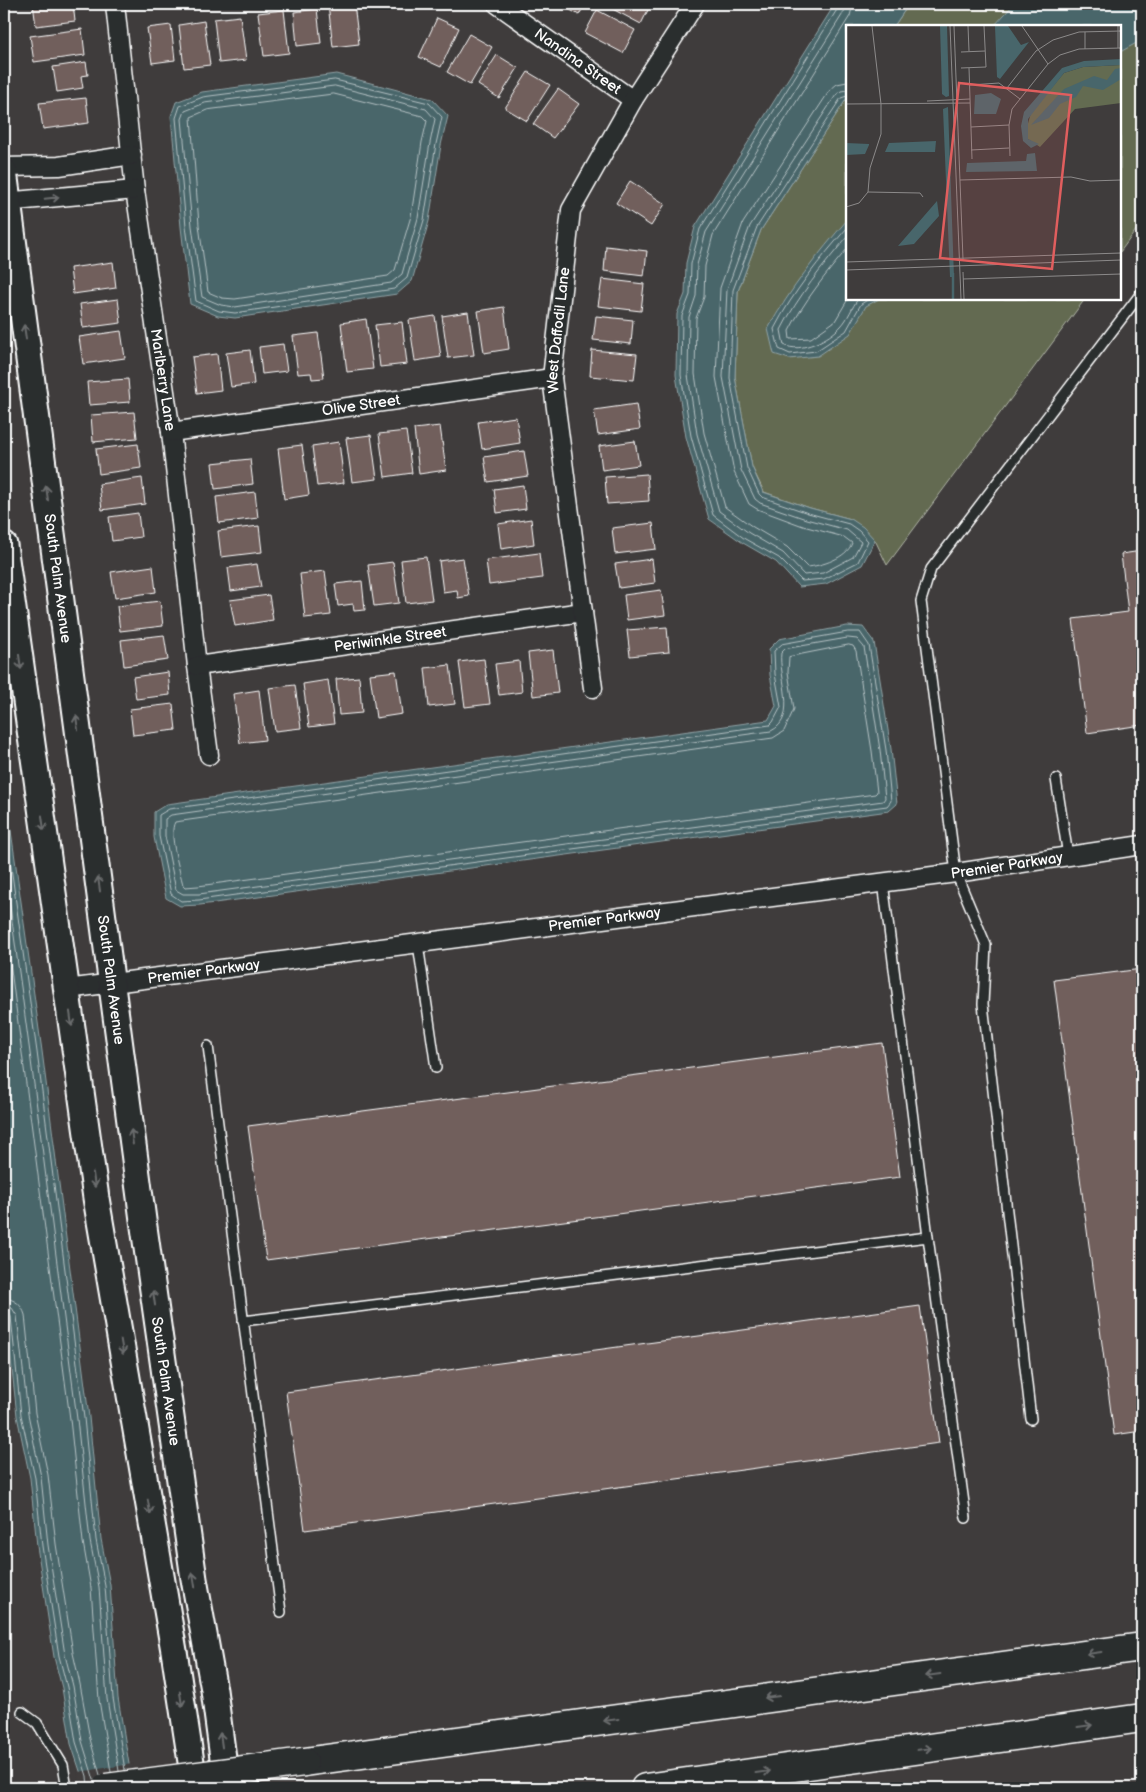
<svg xmlns="http://www.w3.org/2000/svg" width="1146" height="1792" font-family="'Balsamiq Sans',sans-serif">
<rect width="100%" height="100%" fill="#3f3c3c"/>
<filter id="ink" filterUnits="userSpaceOnUse"><feTurbulence type="fractalNoise" baseFrequency=".02" numOctaves="2"/><feDisplacementMap in="SourceGraphic" scale="10" xChannelSelector="R" yChannelSelector="G"/><feConvolveMatrix kernelMatrix="1 2 1 2 8 2 1 2 1" color-interpolation-filters="sRGB"/></filter>
<g filter="url(#ink)">
<path fill="#636b51" stroke="#b1b5a8" d="M 909,4 L 1142,4 L 1142,222 L 1120,252 L 1120,26 L 894,26 Z
M 847,98 L 847,299 L 1085,299 L 887,565 L 875,540 L 851,519 L 810,508 L 764,492 L 752,467 L 735,377 L 738,291 L 761,230 Z"/>
<path fill="#48666b" stroke="#91a3a6" d="M 835,4 L 909,4 L 894,26 L 847,26 L 847,98 L 761,230 L 738,291 L 735,377 L 752,467 L 763,492 L 810,508 L 851,519 L 863,527 L 875,540 L 862,565 L 826,584 L 799,587 L 776,562 L 743,543 L 709,519 L 686,437 L 676,375 L 677,314 L 685,294 L 686,263 L 695,227 Z
M 1014,4 L 1142,4 L 1142,40 L 1120,52 L 1120,26 L 994,26 Z
M 336,74 L 432,99 L 448,116 L 441,145 L 429,221 L 412,281 L 397,294 L 235,318 L 218,316 L 190,304 L 181,227 L 171,116 L 176,102 L 202,92 Z
M 847,220 L 847,299 L 879,299 L 866,306 L 850,334 L 818,356 L 789,359 L 774,354 L 768,329 C 790,289 818,254 847,220 Z
M 847,626 L 863,627 L 874,642 L 891,749 L 897,804 L 889,811 L 200,905 L 180,906 L 166,898 L 154,837 L 154,812 L 167,804 L 768,720 L 776,706 L 770,675 L 769,649 L 779,639 Z
M 4,781 L 42,1051 L 89,1417 L 101,1539 L 110,1585 L 118,1698 L 133,1788 L 82,1777 L 71,1744 L 62,1688 L 54,1657 L 37,1546 L 30,1478 L 17,1416 L 4,1294 Z"/>
<path fill="#3f3c3c" d="M 132,1764 L 136,1788 L 81,1788 L 78,1772 Z"/>
<g fill="none" stroke-linecap="round" stroke-linejoin="round">
<path stroke="#b6c2c4" stroke-width="1" d="M 839,4 L 838,8 L 700,229 L 691,264 L 690,295 L 682,316 L 681,375 L 691,436 L 713,515 L 745,539 L 779,558 L 802,581 L 824,579 L 858,562 L 868,541 L 859,531 L 849,524 L 808,513 L 762,497 L 759,494 L 747,468 L 730,378 L 733,290 L 757,227 L 841,98 L 847,96
M 845,4 L 844,12 L 706,232 L 697,265 L 696,296 L 689,317 L 688,375 L 697,434 L 719,511 L 749,533 L 783,553 L 804,575 L 823,573 L 853,557 L 861,542 L 847,530 L 806,519 L 760,503 L 755,499 L 741,470 L 723,377 L 727,289 L 750,226 L 836,95 L 841,91 L 847,90
M 335,80 L 429,103 L 442,117 L 436,144 L 424,220 L 407,278 L 394,289 L 235,313 L 219,311 L 196,301 L 186,226 L 176,118 L 180,106 L 203,97 Z
M 847,82 L 837,84 L 830,90 L 743,223 L 720,288 L 716,377 L 734,472 L 749,504 L 757,509 L 803,526 L 844,537 L 852,543 C 847,558 821,566 807,567 L 787,547 L 753,527 L 725,507 L 704,433 L 695,374 L 696,318 L 704,297 L 705,266 L 713,235 L 850,16 L 853,4
M 335,86 L 426,109 L 435,119 L 430,143 L 418,218 L 402,274 L 391,283 L 235,307 L 221,305 L 202,297 L 192,226 L 182,119 L 185,111 L 205,103 Z
M 334,94 L 422,116 L 427,121 L 422,142 L 411,216 L 395,270 L 388,276 L 235,299 L 222,298 L 208,292 L 199,225 L 191,117 L 207,110 Z
M 847,228 C 820,259 793,292 774,329 L 779,349 L 790,354 L 816,351 L 846,331 L 861,304 L 869,299
M 847,237 C 823,266 798,296 781,330 L 784,345 C 800,354 830,339 841,326 C 848,319 852,307 858,299
M 847,249 C 826,274 804,301 789,331 L 790,339 L 811,338 L 835,321 L 848,299
M 848,632 L 860,632 L 869,645 L 886,750 L 891,801 L 887,806 L 199,900 L 181,901 L 171,894 L 159,836 L 159,815 L 169,809 L 770,725 L 773,722 L 781,707 L 775,674 L 774,651 L 782,644 Z
M 848,638 L 857,639 L 864,647 L 880,750 L 885,798 L 883,801 L 199,894 L 183,894 L 176,890 L 165,836 L 165,819 L 171,815 L 771,731 C 799,718 778,676 781,653 L 785,649 Z
M 849,645 L 853,646 L 856,651 L 872,751 L 877,792 L 875,794 L 198,886 L 185,887 L 183,885 C 180,871 168,834 175,822 L 773,738 L 784,731 L 794,709 L 788,672 L 789,657 Z
M 4,817 L 37,1052 L 84,1418 L 96,1540 L 105,1586 L 113,1698 L 125,1770
M 4,862 L 30,1053 L 77,1419 L 90,1541 L 99,1587 L 107,1699 L 119,1771
M 4,916 L 70,1419 L 83,1542 L 91,1588 L 99,1700 L 111,1772
M 4,1298 C 15,1299 22,1305 25,1315 L 35,1413 L 48,1475 L 56,1544 L 73,1653 L 80,1684 L 90,1739 L 100,1775
M 4,1306 L 12,1308 L 17,1316 L 28,1414 L 41,1477 L 48,1545 L 65,1655 L 73,1686 L 82,1741 L 94,1780
M 4,1312 L 9,1313 L 11,1317 L 21,1415 L 35,1478 L 42,1546 L 59,1656 L 67,1687 L 76,1742 L 87,1776 L 88,1788"/>
</g>
<path fill="#715e5b" stroke="#fff" d="M 33,4 L 73,4 L 75,21 L 36,26 Z
M 328,4 L 354,4 L 359,44 L 333,47 Z
M 560,4 L 585,4 L 579,15 Z
M 603,4 L 651,4 L 641,24 Z
M 317,9 L 321,43 L 297,46 L 294,12 Z
M 284,10 L 289,53 L 264,56 L 258,13 Z
M 597,10 L 635,30 L 623,53 L 585,33 Z
M 240,16 L 246,60 L 219,63 L 214,19 Z
M 437,18 L 459,28 L 441,67 L 419,57 Z
M 204,21 L 210,65 L 184,68 L 179,25 Z
M 171,25 L 175,60 L 152,63 L 147,28 Z
M 82,29 L 85,55 L 34,62 L 30,36 Z
M 469,34 L 492,47 L 470,85 L 447,72 Z
M 497,55 L 518,68 L 499,98 L 478,85 Z
M 86,62 L 88,75 L 81,76 L 83,88 L 57,92 L 53,67 Z
M 528,72 L 550,85 L 527,121 L 505,108 Z
M 558,89 L 579,104 L 553,138 L 533,124 Z
M 86,98 L 89,123 L 43,129 L 39,103 Z
M 630,181 L 665,204 L 651,226 L 616,203 Z
M 606,246 L 647,251 L 644,276 L 604,271 Z
M 113,262 L 116,288 L 73,294 L 70,268 Z
M 602,279 L 644,284 L 641,311 L 598,306 Z
M 118,299 L 121,323 L 83,328 L 80,304 Z
M 504,307 L 509,349 L 484,353 L 478,311 Z
M 468,312 L 474,355 L 448,358 L 442,316 Z
M 435,316 L 441,357 L 415,361 L 409,320 Z
M 596,316 L 633,320 L 631,344 L 593,340 Z
M 366,319 L 373,369 L 347,372 L 341,323 Z
M 402,322 L 407,364 L 380,367 L 375,325 Z
M 121,331 L 125,358 L 83,364 L 79,337 Z
M 318,333 L 324,378 L 312,379 L 311,373 L 298,374 L 293,336 Z
M 283,344 L 287,371 L 262,374 L 259,347 Z
M 250,350 L 254,384 L 231,387 L 226,353 Z
M 592,350 L 637,354 L 634,380 L 590,376 Z
M 217,354 L 221,390 L 197,393 L 192,357 Z
M 128,379 L 130,402 L 89,405 L 87,382 Z
M 636,404 L 640,429 L 598,435 L 594,410 Z
M 134,412 L 137,438 L 93,442 L 91,415 Z
M 516,417 L 520,443 L 482,449 L 478,422 Z
M 440,426 L 446,470 L 419,474 L 414,429 Z
M 406,431 L 412,473 L 385,477 L 379,434 Z
M 371,435 L 377,479 L 352,482 L 346,438 Z
M 635,441 L 639,465 L 602,470 L 599,446 Z
M 339,442 L 344,483 L 317,486 L 312,446 Z
M 138,444 L 141,468 L 99,474 L 96,449 Z
M 302,445 L 309,495 L 284,499 L 278,448 Z
M 524,451 L 528,476 L 488,482 L 484,457 Z
M 250,459 L 253,484 L 215,489 L 212,463 Z
M 647,474 L 649,501 L 607,504 L 605,477 Z
M 142,478 L 145,504 L 102,510 L 99,484 Z
M 523,485 L 526,509 L 497,513 L 494,489 Z
M 255,492 L 258,518 L 219,523 L 216,497 Z
M 138,513 L 141,537 L 112,541 L 109,517 Z
M 531,519 L 534,544 L 501,549 L 498,524 Z
M 653,523 L 656,549 L 615,554 L 612,528 Z
M 259,526 L 262,552 L 221,557 L 218,531 Z
M 1142,551 L 1142,725 L 1087,733 L 1073,619 L 1128,612 L 1121,554 Z
M 539,553 L 542,578 L 489,585 L 486,560 Z
M 426,557 L 432,600 L 406,603 L 401,560 Z
M 463,558 L 469,596 L 458,598 L 457,590 L 443,592 L 439,561 Z
M 652,559 L 655,583 L 619,588 L 615,564 Z
M 393,562 L 399,603 L 374,606 L 368,565 Z
M 257,564 L 261,587 L 231,591 L 228,568 Z
M 153,566 L 156,592 L 115,598 L 111,572 Z
M 325,571 L 331,615 L 305,618 L 300,574 Z
M 362,581 L 365,610 L 354,611 L 353,604 L 338,606 L 335,584 Z
M 661,590 L 665,615 L 627,620 L 624,595 Z
M 269,595 L 273,620 L 235,626 L 230,600 Z
M 160,601 L 163,626 L 120,631 L 117,606 Z
M 667,627 L 669,652 L 630,656 L 627,630 Z
M 164,635 L 168,660 L 124,666 L 121,640 Z
M 553,650 L 558,693 L 533,696 L 528,653 Z
M 484,659 L 490,704 L 465,707 L 459,662 Z
M 519,661 L 522,692 L 499,695 L 495,664 Z
M 450,665 L 455,704 L 429,707 L 425,668 Z
M 396,671 L 402,714 L 376,718 L 370,674 Z
M 168,672 L 170,695 L 136,699 L 133,677 Z
M 359,677 L 362,713 L 339,715 L 336,679 Z
M 328,680 L 334,724 L 309,727 L 303,684 Z
M 295,685 L 301,728 L 275,731 L 269,688 Z
M 259,690 L 265,740 L 240,743 L 233,694 Z
M 173,704 L 176,730 L 133,735 L 130,709 Z
M 1142,969 L 1142,1431 L 1114,1435 L 1054,980 Z
M 882,1043 L 900,1177 L 266,1260 L 248,1126 Z
M 920,1306 L 939,1443 L 305,1530 L 286,1392 Z"/>
<g fill="none" stroke-linecap="round" stroke-linejoin="round">
<g stroke="#fff" stroke-width="12">
<path id="lane" d="M 1056,779 L 1068,856
M 883,882 L 928,1237 L 966,1518
M 418,944 L 436,1068
M 208,1046 L 281,1612
M 243,1321 L 928,1237
M 1031,1419 L 983,1004 L 986,945 L 956,873 L 921,601 L 931,569 L 1142,292
M 22,1712 L 37,1723 L 63,1765 L 67,1788"/>
</g>
<g stroke="#fff" stroke-width="21">
<g id="street">
<path id="s1" d="M 115,4 L 135,190 L 171,432 L 197,666 L 209,755"/>
<path id="s2" d="M 497,4 L 633,100"/>
<path d="M 4,167 L 59,166 L 132,155"/>
<path d="M 4,202 L 135,190"/>
<path id="s3" d="M 171,432 L 552,378"/>
<path id="s4" d="M 197,666 L 583,612"/>
<path id="s5" d="M 593,688 L 552,378 L 571,210 L 633,100 L 695,4"/>
<path id="s6" d="M 67,989 L 956,873 L 1142,845"/>
</g>
</g>
<g stroke="#fff" stroke-width="29">
<g id="secondary">
<path id="s7" d="M 4,171 L 143,1220 L 194,1579 L 214,1690 L 227,1788"/>
<path d="M 4,545 L 96,1198 L 174,1651 L 195,1788"/>
</g>
</g>
<g stroke="#fff" stroke-width="31">
<path id="highway" d="M 304,1762 L 1142,1647
M 645,1788 L 1142,1718"/>
</g>
<use href="#lane" stroke="#2a2d2e" stroke-width="9"/>
<use href="#street" stroke="#2a2d2e" stroke-width="18"/>
<use href="#secondary" stroke="#2a2d2e" stroke-width="25"/>
<use href="#highway" stroke="#2a2d2e" stroke-width="28"/>
<g stroke="#fff" stroke-width="31" stroke-linecap="butt">
<path id="highway-bridge" d="M 106,1788 L 304,1762"/>
</g>
<use href="#highway-bridge" stroke="#2a2d2e" stroke-width="28"/>
</g>
<defs><path id="oneway-shaft" d="M-6 0H5M1.5-3L5.5 0L1.5 3" fill="none" stroke-width="1.6" stroke-linecap="round" stroke-linejoin="round" transform="scale(1.25)"/></defs>
<g stroke="#6a6c6d">
<use href="#oneway-shaft" transform="translate(52 198) rotate(-6)"/>
<use href="#oneway-shaft" transform="translate(25 332) rotate(-98)"/>
<use href="#oneway-shaft" transform="translate(47 493) rotate(-98)"/>
<use href="#oneway-shaft" transform="translate(20 662) rotate(82)"/>
<use href="#oneway-shaft" transform="translate(77 723) rotate(-98)"/>
<use href="#oneway-shaft" transform="translate(43 823) rotate(82)"/>
<use href="#oneway-shaft" transform="translate(99 884) rotate(-98)"/>
<use href="#oneway-shaft" transform="translate(71 1019) rotate(82)"/>
<use href="#oneway-shaft" transform="translate(132 1137) rotate(-97)"/>
<use href="#oneway-shaft" transform="translate(94 1180) rotate(82)"/>
<use href="#oneway-shaft" transform="translate(154 1298) rotate(-98)"/>
<use href="#oneway-shaft" transform="translate(122 1347) rotate(80)"/>
<use href="#oneway-shaft" transform="translate(149 1507) rotate(80)"/>
<use href="#oneway-shaft" transform="translate(194 1580) rotate(-99)"/>
<use href="#oneway-shaft" transform="translate(1094 1653) rotate(172)"/>
<use href="#oneway-shaft" transform="translate(933 1675) rotate(172)"/>
<use href="#oneway-shaft" transform="translate(772 1697) rotate(172)"/>
<use href="#oneway-shaft" transform="translate(181 1699) rotate(81)"/>
<use href="#oneway-shaft" transform="translate(611 1720) rotate(172)"/>
<use href="#oneway-shaft" transform="translate(1085 1726) rotate(-8)"/>
<use href="#oneway-shaft" transform="translate(221 1740) rotate(-98)"/>
<use href="#oneway-shaft" transform="translate(924 1749) rotate(-8)"/>
<use href="#oneway-shaft" transform="translate(763 1772) rotate(-8)"/>
</g>
</g>
<g text-anchor="middle" dominant-baseline="central" stroke-width="4" stroke-linejoin="round" paint-order="stroke">
<g font-size="15" fill="#fff" stroke="#2a2d2e">
<text stroke="none"><textPath href="#s2" startOffset="99">Nandina Street</textPath></text>
<text stroke="none"><textPath href="#s5" startOffset="361">West Daffodil Lane</textPath></text>
<text stroke="none"><textPath href="#s1" startOffset="379">Marlberry Lane</textPath></text>
<text stroke="none"><textPath href="#s3" startOffset="192">Olive Street</textPath></text>
<text stroke="none"><textPath href="#s7" startOffset="411">South Palm Avenue</textPath></text>
<text stroke="none"><textPath href="#s4" startOffset="195">Periwinkle Street</textPath></text>
<text stroke="none"><textPath href="#s6" startOffset="948">Premier Parkway</textPath></text>
<text stroke="none"><textPath href="#s6" startOffset="542">Premier Parkway</textPath></text>
<text stroke="none"><textPath href="#s6" startOffset="138">Premier Parkway</textPath></text>
<text stroke="none"><textPath href="#s7" startOffset="816">South Palm Avenue</textPath></text>
<text stroke="none"><textPath href="#s7" startOffset="1221">South Palm Avenue</textPath></text>
</g>
</g>
<g transform="translate(846 25)">
<rect width="275" height="275" fill="#3f3c3c"/>
<path d="M 275,40 L 275,78 L 229,84 L 194,122 L 182,114 L 181,102 L 185,88 L 218,48 L 237,42 Z" fill="#636b51"/>
<path d="M 94,1 L 101,1 L 103,71 L 100,72 L 96,69 ZM 149,1 L 162,1 L 175,20 L 183,17 L 154,54 L 151,52 ZM 275,34 L 275,40 L 237,42 L 218,48 L 182,94 L 182,114 L 193,119 L 185,123 L 177,116 L 175,101 L 178,87 L 216,43 L 238,36 ZM 275,43 L 275,54 L 267,59 L 257,65 L 237,61 L 230,72 L 214,79 L 203,93 L 185,100 L 218,64 L 248,51 L 261,55 L 269,44 ZM 145,68 L 155,74 L 150,89 L 128,89 L 129,70 ZM 102,82 L 108,252 L 104,252 L 97,84 ZM 90,116 L 89,127 L 39,127 L 43,118 ZM 0,118 L 23,119 L 23,120 L 19,129 L 0,130 ZM 189,128 L 191,146 L 120,147 L 121,138 L 180,136 L 181,129 ZM 91,176 L 93,191 L 68,219 L 52,221 Z" fill="#48666b"/>
<path fill="none" stroke="#48666b" stroke-width="2.5" d="M 107,248 L 107,274"/>
<path fill="none" stroke="#8c8a8a" stroke-width="1" d="M 104,1 L 115,274M 108,1 L 117,234M 122,1 L 123,26M 176,1 L 202,39M 272,1 L 272,23M 239,7 L 239,24M 115,27 L 139,26M 115,43 L 140,42 L 138,1M 123,43 L 126,134M 124,60 L 153,58 L 174,74M 161,63 L 190,26 L 207,15 L 233,7 L 275,6M 81,76 L 124,74M 0,79 L 124,78M 125,102 L 163,100M 125,125 L 163,123M 164,131 L 163,100 L 166,84 L 202,39 L 214,30 L 233,24 L 275,23M 114,155 L 225,152 L 244,156 L 275,155M 22,167 L 74,168 L 77,172M 0,182 L 13,178 L 22,167 L 24,143 L 35,109 L 35,79 L 26,1M 0,237 L 275,228M 0,245 L 275,235M 117,247 L 118,274M 117,254 L 275,249"/>
<path fill="#e05e5e" fill-opacity="0.15" stroke="#e05e5e" stroke-width="2.5" d="M 113,58 L 225,70 L 206,244 L 94,233 Z"/>
<rect width="275" height="275" fill="none" stroke="#fff" stroke-width="2.5"/>
</g>
<rect width="1146" height="1792" fill="none" stroke="#2a2d2e" stroke-width="20"/>
<rect x="10" y="10" width="1126" height="1772" fill="none" stroke="#fff" stroke-width="2" filter="url(#ink)"/>
</svg>
